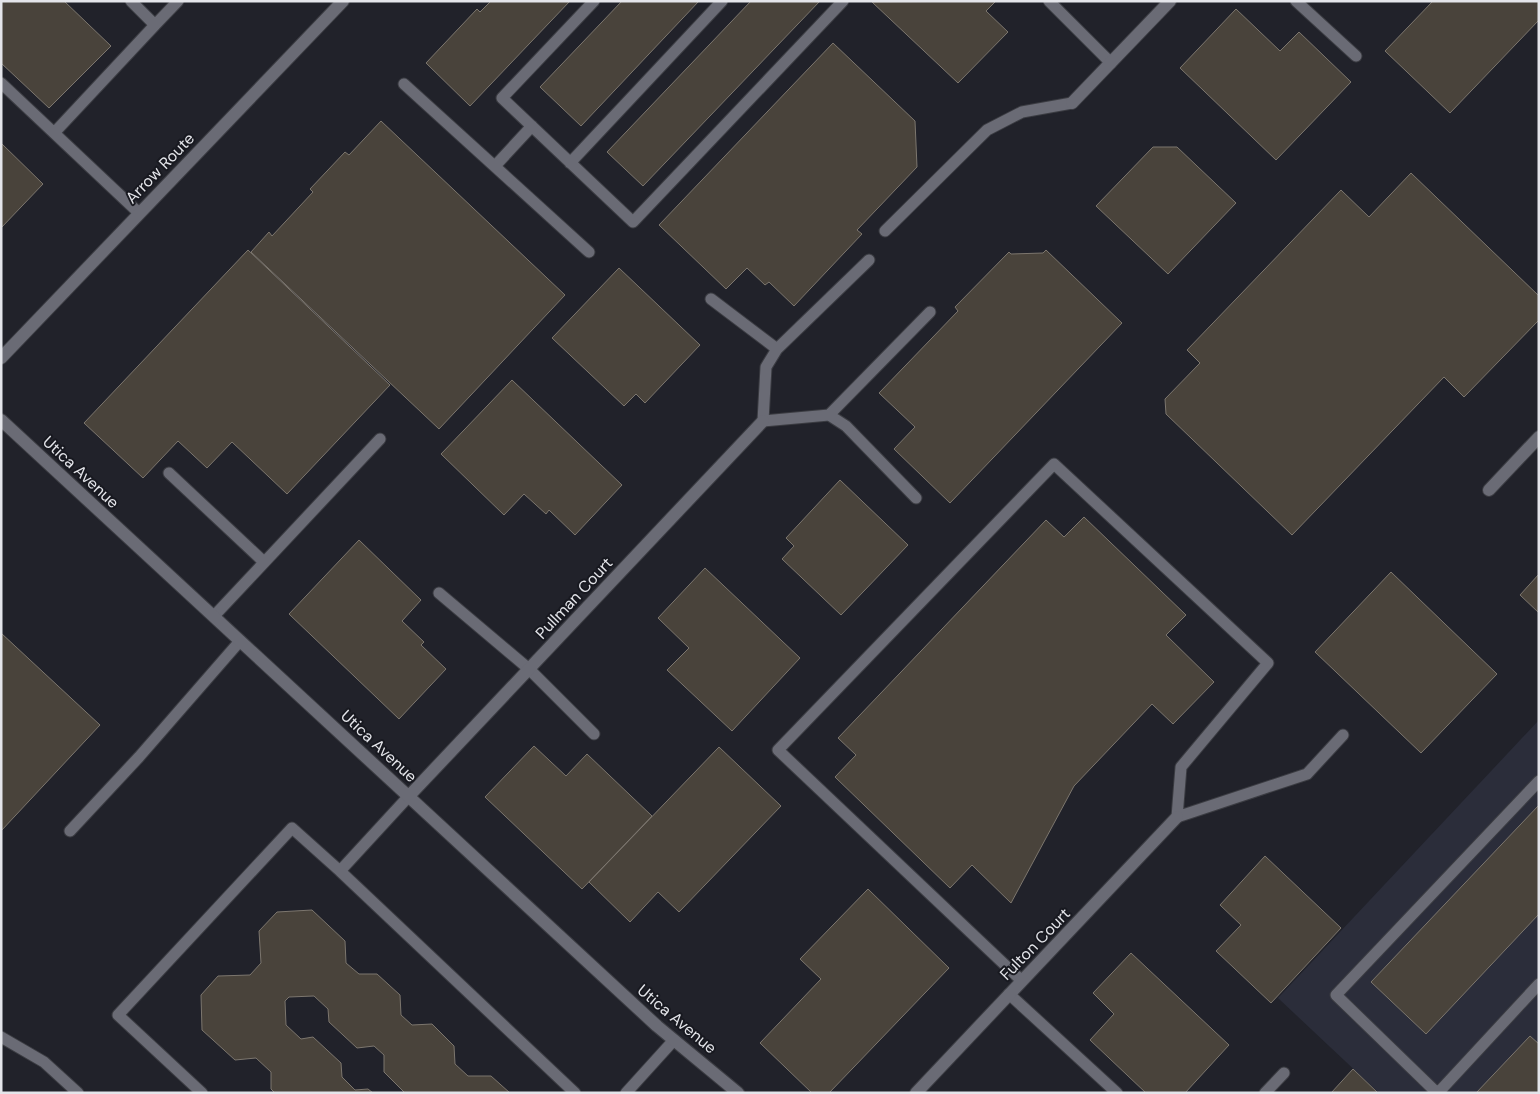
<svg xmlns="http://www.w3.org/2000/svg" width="1540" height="1094" font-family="'DM Sans',sans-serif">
<rect width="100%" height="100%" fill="#21222a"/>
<path fill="#2b2d3a" d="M 1539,720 L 1539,1093 L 1379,1093 L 1278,998 Z"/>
<path fill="#49433b" stroke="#7c766e" d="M 1,1 L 64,1 L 111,46 L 49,108 L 1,63 Z
M 491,1 L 570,1 L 470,106 L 426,63 L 477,9 L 480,12 Z
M 622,1 L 699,1 L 581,126 L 540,87 Z
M 751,1 L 820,1 L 643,186 L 607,152 Z
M 996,1 L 986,11 L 1008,32 L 958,83 L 872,2 Z
M 1433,1 L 1539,1 L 1539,20 L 1450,113 L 1385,51 Z
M 1236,9 L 1280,51 L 1299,32 L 1351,82 L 1276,160 L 1180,68 Z
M 833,43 L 915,121 L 917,167 L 857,230 L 862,234 L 794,306 L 769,282 L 765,285 L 747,268 L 726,289 L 659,225 Z
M 381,121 L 565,295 L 439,429 L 251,252 L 269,232 L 272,236 L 313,192 L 310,189 L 345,152 L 349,155 Z
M 1,143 L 43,184 L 1,228 Z
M 1153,147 L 1177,147 L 1236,203 L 1168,274 L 1096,206 Z
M 1411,173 L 1539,296 L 1539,320 L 1464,397 L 1444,377 L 1292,535 L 1166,414 L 1165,399 L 1200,363 L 1187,350 L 1341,190 L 1369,217 Z
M 248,250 L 390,385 L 287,494 L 232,442 L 207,468 L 178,441 L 143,478 L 84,423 Z
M 1046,250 L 1122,323 L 950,503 L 894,449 L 915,427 L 879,393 L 958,311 L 955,307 L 1009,252 L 1011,254 L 1043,253 Z
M 619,268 L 700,345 L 645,403 L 636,394 L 624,406 L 552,338 Z
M 512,380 L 622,485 L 575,535 L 549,510 L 546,514 L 524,494 L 504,515 L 441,454 Z
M 840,480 L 908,545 L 841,615 L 782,559 L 794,546 L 786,538 Z
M 1084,517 L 1186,615 L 1166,635 L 1214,682 L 1173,724 L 1152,704 L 1074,786 L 1011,903 L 972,865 L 950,888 L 835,777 L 856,755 L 838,738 L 1046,520 L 1064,537 Z
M 359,540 L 421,600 L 402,621 L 424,642 L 421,645 L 446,669 L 399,719 L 289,614 Z
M 705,568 L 800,658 L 732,731 L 667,670 L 689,648 L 658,618 Z
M 1391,572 L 1497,674 L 1421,753 L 1315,652 Z
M 1539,574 L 1539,613 L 1520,595 Z
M 1,633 L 100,725 L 1,831 Z
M 534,746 L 566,776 L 587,754 L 652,816 L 582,889 L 485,797 Z
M 719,747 L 781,806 L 679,912 L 658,892 L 630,922 L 589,882 Z
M 1539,805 L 1539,914 L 1426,1034 L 1371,982 Z
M 1265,856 L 1341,928 L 1271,1003 L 1216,951 L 1241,925 L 1220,905 Z
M 868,889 L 949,968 L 829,1093 L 812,1093 L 760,1043 L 821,979 L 800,959 Z
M 312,910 L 345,941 L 346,963 L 359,974 L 377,974 L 400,995 L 401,1015 L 412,1025 L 432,1024 L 454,1046 L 455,1064 L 468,1076 L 491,1076 L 510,1093 L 405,1093 L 384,1072 L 384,1055 L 374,1046 L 357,1048 L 329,1022 L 328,1009 L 314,996 L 289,997 L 285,1001 L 286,1025 L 301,1039 L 313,1037 L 341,1063 L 342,1077 L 355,1090 L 368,1089 L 373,1093 L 275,1093 L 271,1089 L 271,1072 L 256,1058 L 235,1060 L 202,1030 L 201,995 L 218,976 L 250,975 L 261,963 L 259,931 L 277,912 Z
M 1131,953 L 1229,1045 L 1185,1093 L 1146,1093 L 1090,1040 L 1114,1014 L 1093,993 Z
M 1530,1036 L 1539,1044 L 1539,1093 L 1476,1093 Z
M 1353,1069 L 1378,1093 L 1331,1093 Z"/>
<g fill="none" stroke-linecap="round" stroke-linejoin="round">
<g stroke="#3b3c42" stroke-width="13">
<path id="service" d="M 131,1 L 155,25 L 178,1
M 594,1 L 502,98 L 633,222 L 843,1
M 1049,1 L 1111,63
M 1296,1 L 1356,56
M 1,83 L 139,213
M 404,84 L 589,252
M 54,133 L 155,25
M 570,163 L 722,1
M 495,166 L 532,126
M 885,231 L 987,130 L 1022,112 L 1072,103
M 869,260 L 777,349 L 766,367 L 763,421 L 829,415 L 846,426 L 916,498
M 711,299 L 777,349
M 829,415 L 930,312
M 169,473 L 264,562
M 439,593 L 529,669 L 594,734
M 214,616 L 380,439
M 70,831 L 139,757 L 240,641
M 340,871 L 575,1093
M 1022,981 L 778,750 L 1054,464 L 1268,663 L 1181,767 L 1177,817 L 1307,774 L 1343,735
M 1009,994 L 1117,1093
M 1,1037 L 44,1062 L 78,1093
M 202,1093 L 118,1015 L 292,828 L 340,871 L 409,796
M 626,1093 L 674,1040
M 1265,1093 L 1284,1073
M 1437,1093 L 1336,995 L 1539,781
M 1438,1093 L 1539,984"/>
</g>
<g stroke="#3b3c42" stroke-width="14">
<path id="minor" d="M 1072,103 L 1170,1
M 1,420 L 657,1026 L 738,1093
M 1489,490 L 1539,437
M 409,796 L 763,421
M 916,1093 L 1177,817"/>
</g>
<g stroke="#3b3c42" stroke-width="14">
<path id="secondary" d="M 1,358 L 343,1"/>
</g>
<use href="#service" stroke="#6a6b75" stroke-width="11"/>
<use href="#minor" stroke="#6a6b75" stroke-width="12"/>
<use href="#secondary" stroke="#6a6b75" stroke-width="12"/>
</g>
<g text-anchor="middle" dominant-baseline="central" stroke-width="4" stroke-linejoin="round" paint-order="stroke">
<g font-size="16" fill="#e4e5ea" stroke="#181920">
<text transform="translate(160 168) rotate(-46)">Arrow Route</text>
<text transform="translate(81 472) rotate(43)">Utica Avenue</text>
<text transform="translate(574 598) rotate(-47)">Pullman Court</text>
<text transform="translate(379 746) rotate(43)">Utica Avenue</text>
<text transform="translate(1035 944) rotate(-46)">Fulton Court</text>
<text transform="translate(677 1019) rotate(40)">Utica Avenue</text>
</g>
</g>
<rect width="1540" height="1094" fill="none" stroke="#e4e5ea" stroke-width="5"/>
</svg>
